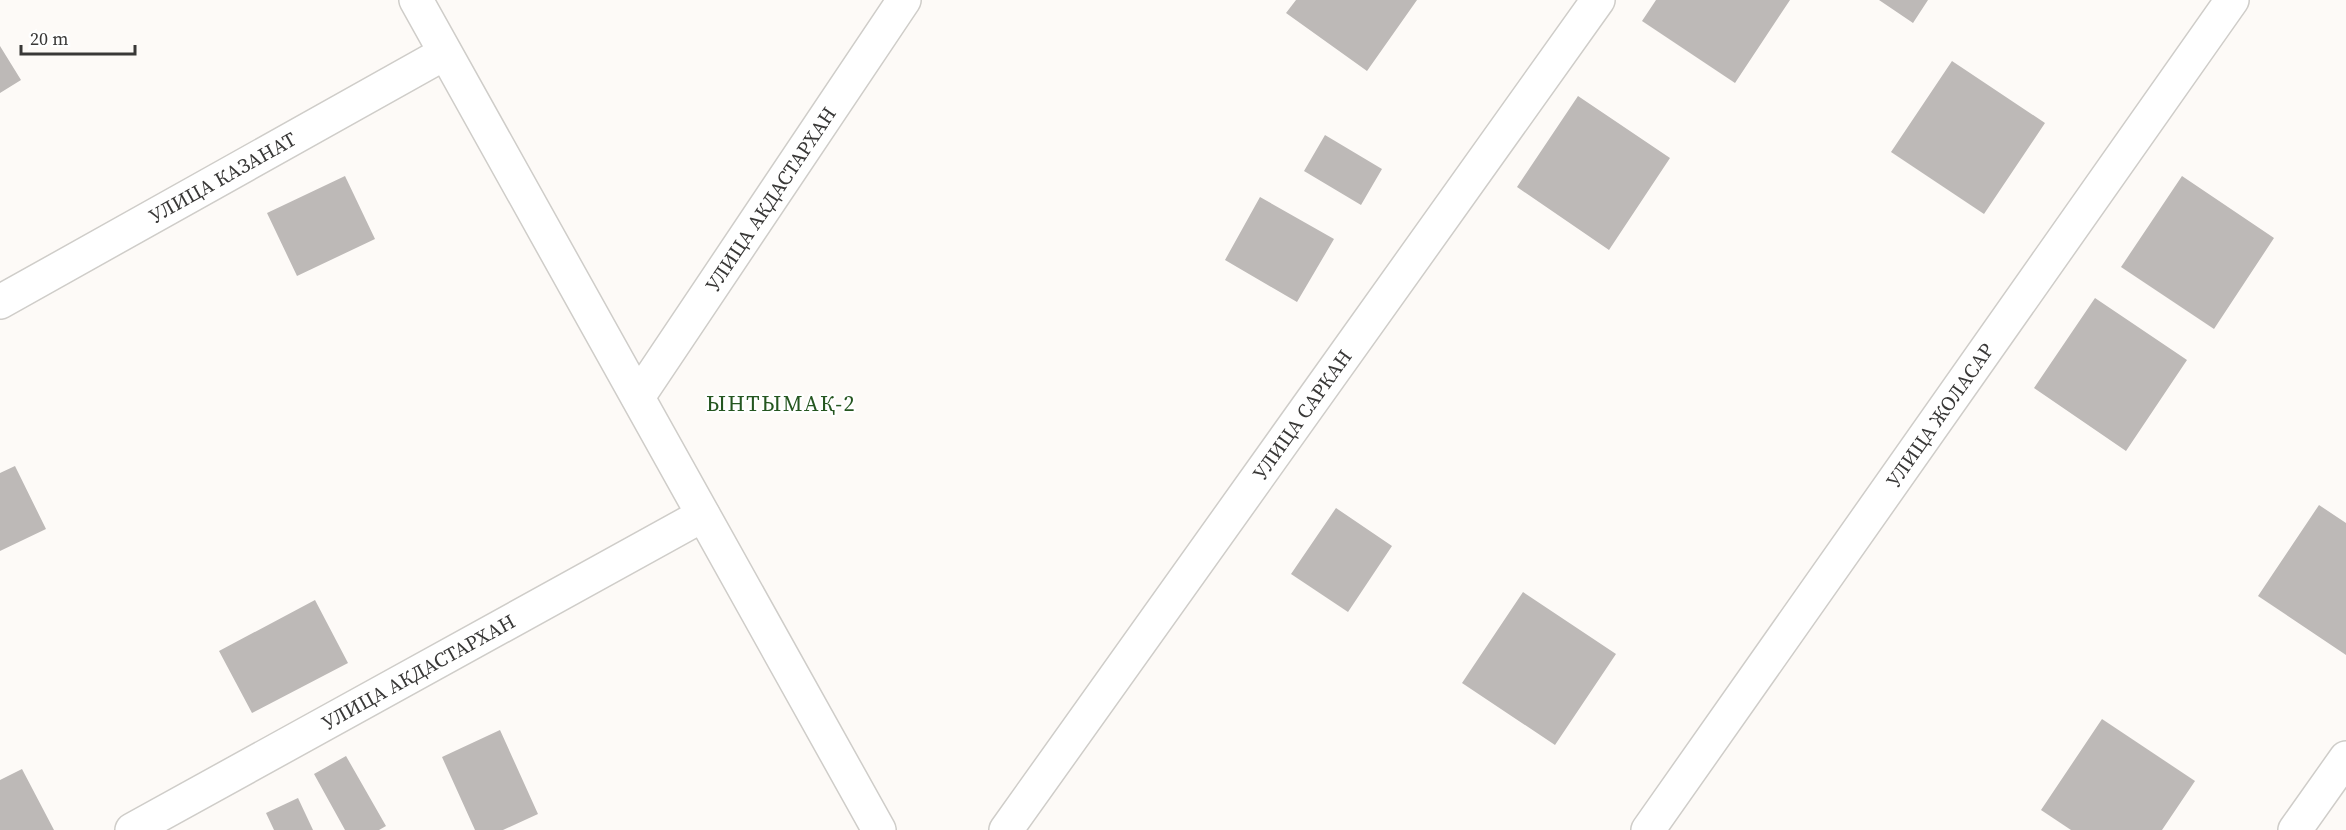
<svg xmlns="http://www.w3.org/2000/svg" width="2346" height="830" font-family="'Source Serif 4',serif">
<rect width="100%" height="100%" fill="#fdfaf7"/>
<path fill="#bdb9b7" d="M 1296,0 L 1417,0 L 1367,71 L 1286,13 Z
M 1656,0 L 1790,0 L 1735,83 L 1642,21 Z
M 1879,0 L 1928,0 L 1913,23 Z
M 0,46 L 21,80 L 0,93 Z
M 1952,61 L 2045,123 L 1984,214 L 1891,152 Z
M 1578,96 L 1670,158 L 1609,250 L 1517,187 Z
M 1325,135 L 1382,169 L 1361,205 L 1304,171 Z
M 345,176 L 375,239 L 297,276 L 267,213 Z
M 2182,176 L 2274,238 L 2214,329 L 2121,267 Z
M 1260,197 L 1334,239 L 1297,302 L 1225,260 Z
M 2095,298 L 2187,360 L 2126,451 L 2034,388 Z
M 15,466 L 46,529 L 0,551 L 0,473 Z
M 2319,505 L 2346,523 L 2346,655 L 2258,596 Z
M 1336,508 L 1392,546 L 1348,612 L 1291,574 Z
M 1523,592 L 1616,654 L 1555,745 L 1462,683 Z
M 315,600 L 348,663 L 252,713 L 219,651 Z
M 2102,719 L 2195,781 L 2162,830 L 2071,830 L 2041,810 Z
M 500,730 L 538,814 L 503,830 L 475,830 L 442,757 Z
M 346,756 L 386,826 L 379,830 L 345,830 L 314,774 Z
M 22,769 L 54,830 L 0,830 L 0,780 Z
M 298,798 L 313,830 L 274,830 L 266,813 Z"/>
<g fill="none" stroke-linecap="round" stroke-linejoin="round">
<g stroke="#cfcdc9" stroke-width="36">
<g id="minor">
<path d="M 416,0 L 879,830"/>
<path id="s1" d="M 0,302 L 445,53"/>
<path id="s2" d="M 638,397 L 904,0"/>
<path id="s3" d="M 132,830 L 703,515"/>
<path id="s4" d="M 1006,830 L 1598,0"/>
<path id="s5" d="M 1648,830 L 2232,0"/>
<path d="M 2295,830 L 2346,758"/>
</g>
</g>
<use href="#minor" stroke="#fff" stroke-width="33"/>
</g>
<g text-anchor="middle" dominant-baseline="central" stroke-width="4.5" stroke-linejoin="round" paint-order="stroke">
<g font-size="20" fill="#393837" stroke="#fff">
<text stroke="none"><textPath href="#s1" startOffset="255">УЛИЦА КАЗАНАТ</textPath></text>
<text stroke="none"><textPath href="#s2" startOffset="238">УЛИЦА АКДАСТАРХАН</textPath></text>
<text stroke="none"><textPath href="#s4" startOffset="510">УЛИЦА САРКАН</textPath></text>
<text stroke="none"><textPath href="#s5" startOffset="507">УЛИЦА ЖОЛАСАР</textPath></text>
<text stroke="none"><textPath href="#s3" startOffset="327">УЛИЦА АКДАСТАРХАН</textPath></text>
</g>
<g font-size="22" letter-spacing="1.5" fill="#255620" stroke="#fff">
<text x="781" y="403">ЫНТЫМАҚ-2</text>
</g>
</g>
<path d="M21 45v9h114v-9" fill="none" stroke="#393837" stroke-width="3"/>
<text x="30" y="45" font-size="18" fill="#393837" stroke="#ffffff" stroke-width="4.5" paint-order="stroke">20 m</text>
</svg>
